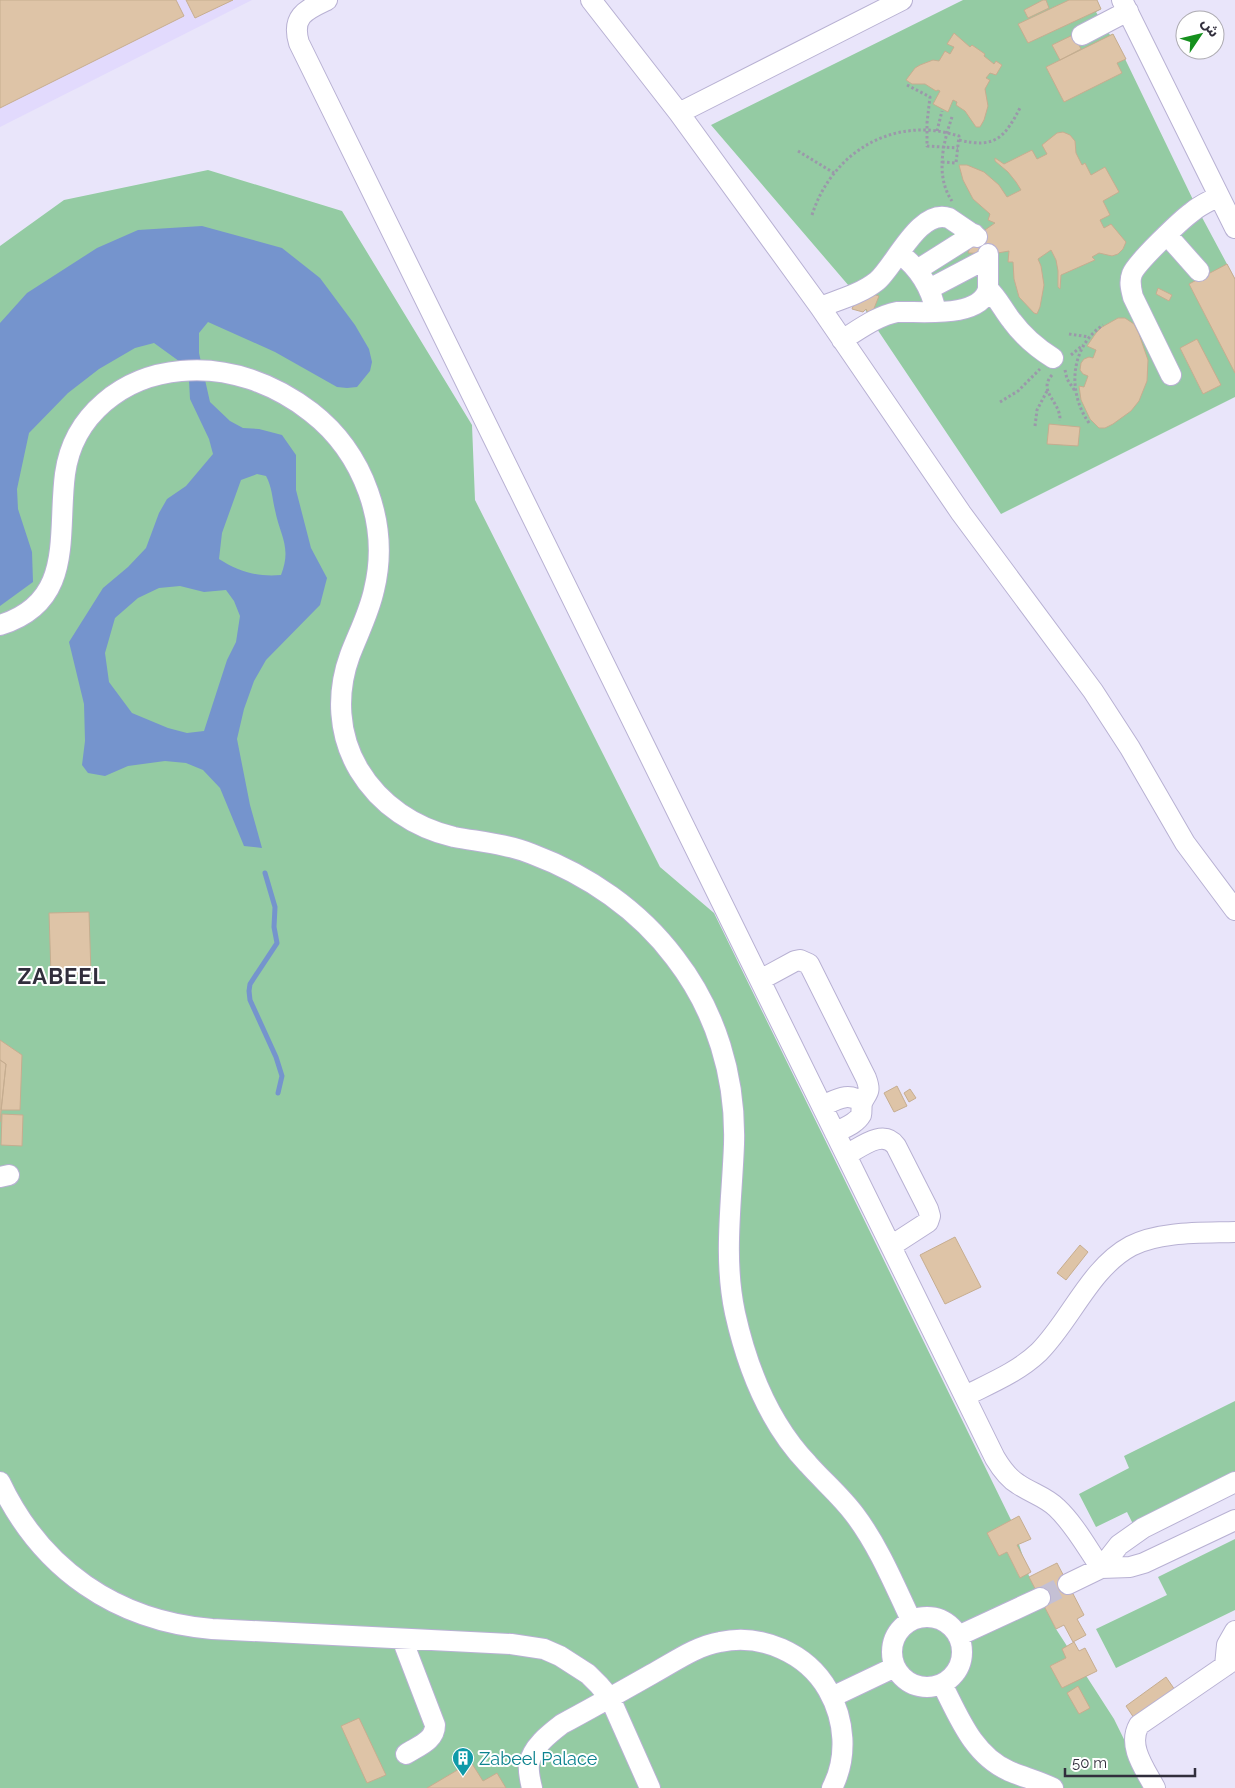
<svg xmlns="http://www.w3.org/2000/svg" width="1235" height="1788" font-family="Raleway,'Noto Sans Arabic',sans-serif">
<rect width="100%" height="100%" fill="#e9e5fa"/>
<path fill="#e2dafd" d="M 0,0 L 252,0 L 0,127 Z"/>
<path fill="#94cba3" d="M 963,0 L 1097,0 L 1101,9 L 1096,12 L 1110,35 L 1113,34 L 1197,208 L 1235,279 L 1235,397 L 1001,514 L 877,329 L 855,293 L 711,125 Z
M 208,170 L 342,211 L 472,425 L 475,500 L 660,867 L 714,913 L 1012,1522 L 1029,1576 L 1056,1629 L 1114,1719 L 1148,1788 L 0,1788 L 0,246 L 64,200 Z
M 1235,1401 L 1235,1474 L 1134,1526 L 1127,1512 L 1096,1527 L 1079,1494 L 1129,1468 L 1124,1456 Z
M 1235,1539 L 1235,1610 L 1116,1668 L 1096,1629 L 1167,1595 L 1158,1577 Z"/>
<path fill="#7594cd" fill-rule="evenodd" d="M 202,226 L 282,248 L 320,278 L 355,325 L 369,349 L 372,362 L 370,371 L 357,387 L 347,388 L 337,387 L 275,352 L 208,322 L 199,333 L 199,353 L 210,402 L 230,421 L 243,428 L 259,429 L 282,435 L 296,455 L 296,490 L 311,548 L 327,578 L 320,605 L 266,660 L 254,681 L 244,709 L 237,739 L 250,805 L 262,848 L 244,846 L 220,788 L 203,770 L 186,763 L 165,761 L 128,766 L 105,776 L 88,773 L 82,765 L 85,741 L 84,704 L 69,642 L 103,588 L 128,567 L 146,548 L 159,513 L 167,499 L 186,486 L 213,454 L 209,439 L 190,399 L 189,380 L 183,364 L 154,343 L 135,348 L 99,369 L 68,393 L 29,433 L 17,489 L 18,509 L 32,552 L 33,582 L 0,606 L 0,323 L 27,293 L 97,248 L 138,230 ZM 257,474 L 266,476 C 272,487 272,497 275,510 C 280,536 292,547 281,575 C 258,577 239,572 219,559 L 222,533 L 241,480 ZM 180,586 L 204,592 L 226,590 L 234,601 L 240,616 L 236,642 L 227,660 L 204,731 L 187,733 L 168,728 L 132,713 L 109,682 L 105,653 L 115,618 L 138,598 L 159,588 Z"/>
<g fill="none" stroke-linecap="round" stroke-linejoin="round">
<path stroke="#7594cd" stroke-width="5" d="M 265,873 L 275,907 L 274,927 L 277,943 L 250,984 L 249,991 L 250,1000 L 276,1057 L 282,1076 L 278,1093"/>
</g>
<path fill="#dec4a7" stroke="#c6ad90" d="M 0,0 L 176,0 L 184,16 L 0,108 Z
M 186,0 L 233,0 L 195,18 Z
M 1043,0 L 1046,0 L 1049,8 L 1028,18 L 1024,10 Z
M 1069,0 L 1097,0 L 1101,9 L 1028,43 L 1018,24 Z
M 1079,32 L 1078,43 L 1081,49 L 1060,60 L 1052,45 Z
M 954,33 L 970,47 L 972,45 L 985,54 L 984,56 L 994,64 L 996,61 L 1002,65 L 996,75 L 990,73 L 986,78 L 990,80 L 985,89 L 988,106 L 984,120 L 980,127 L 976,127 L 965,111 L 956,105 L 957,102 L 953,100 L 948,112 L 933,104 L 940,91 L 938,90 L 936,91 L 925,84 L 912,84 L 906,80 L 915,68 L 920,65 L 933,60 L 939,61 L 945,51 L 950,54 L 954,47 L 947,44 Z
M 1113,34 L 1126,59 L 1117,63 L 1122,73 L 1064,102 L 1046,67 Z
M 1063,132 L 1070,135 L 1075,141 L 1076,153 L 1082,165 L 1085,163 L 1091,175 L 1105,167 L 1119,192 L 1103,201 L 1110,215 L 1100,220 L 1104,228 L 1111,224 L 1126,242 L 1123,249 L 1118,254 L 1112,256 L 1099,253 L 1092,257 L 1095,260 L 1061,275 L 1060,289 L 1058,287 L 1058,271 L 1056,260 L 1051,250 L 1038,259 L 1041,266 L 1044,285 L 1040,307 L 1037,314 L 1034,313 L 1019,297 L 1014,279 L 1013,262 L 1008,262 L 1009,251 L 992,254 L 968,253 L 971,245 L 982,232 L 995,223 L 988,220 L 990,214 L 973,199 L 963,180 L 959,165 L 967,165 L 984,172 L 999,185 L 1007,197 L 1021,190 L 1016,182 L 1008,172 L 995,161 L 995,158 L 1004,164 L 1032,150 L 1037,159 L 1047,154 L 1042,145 L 1057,133 Z
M 1227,264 L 1235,279 L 1235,373 L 1189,284 Z
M 1158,288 L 1172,295 L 1169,301 L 1156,294 Z
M 867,292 L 879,296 L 873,311 L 868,313 L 866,309 L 863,312 L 852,309 L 854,304 Z
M 1118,318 L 1125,318 L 1134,324 L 1139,334 L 1148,360 L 1147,381 L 1139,401 L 1131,411 L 1113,424 L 1105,428 L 1099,428 L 1090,419 L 1081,400 L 1079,386 L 1084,387 L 1088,376 L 1083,374 L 1080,370 L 1081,363 L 1084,359 L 1089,357 L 1093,358 L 1096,350 L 1087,346 L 1096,333 L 1102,327 Z
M 1197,339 L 1221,385 L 1203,394 L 1180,348 Z
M 1049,424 L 1080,427 L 1078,446 L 1047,444 Z
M 89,912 L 91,974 L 51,975 L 49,913 Z
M 0,1040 L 22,1055 L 20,1110 L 1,1110 L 6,1064 L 0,1060 Z
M 0,1060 L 6,1064 L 0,1122 Z
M 897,1086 L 907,1106 L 894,1112 L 884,1093 Z
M 910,1089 L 916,1098 L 909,1102 L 904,1093 Z
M 2,1114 L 23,1115 L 22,1146 L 1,1145 Z
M 955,1237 L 981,1287 L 945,1304 L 920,1255 Z
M 1080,1245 L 1088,1252 L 1066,1280 L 1057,1273 Z
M 1019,1516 L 1031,1539 L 1017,1545 L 1031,1572 L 1020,1578 L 1007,1552 L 999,1556 L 987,1533 Z
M 1057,1563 L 1084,1615 L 1077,1619 L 1086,1635 L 1073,1642 L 1064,1625 L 1056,1629 L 1029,1577 Z
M 1074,1642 L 1079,1651 L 1085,1648 L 1097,1671 L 1062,1688 L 1050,1666 L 1066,1658 L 1062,1649 Z
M 1166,1677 L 1175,1690 L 1134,1718 L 1126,1706 Z
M 1078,1686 L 1090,1708 L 1079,1714 L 1067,1693 Z
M 359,1718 L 386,1775 L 367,1783 L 341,1726 Z
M 471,1762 L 483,1781 L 497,1773 L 506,1788 L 427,1788 Z"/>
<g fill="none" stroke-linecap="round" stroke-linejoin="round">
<path stroke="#c4c0d4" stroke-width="20" stroke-dasharray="20 10" stroke-linecap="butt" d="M 1040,1598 L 1068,1584"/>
<g stroke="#b8b1d3" stroke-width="22">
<path id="minor" d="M 327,0 C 306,10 291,16 299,43 L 995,1458 C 1001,1468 1008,1478 1018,1484 C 1031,1493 1046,1497 1057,1508 C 1075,1525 1087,1548 1101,1568
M 591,0 L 679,113 L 820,307 L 961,513 L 1093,691 L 1130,748 L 1185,843 L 1235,910
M 1122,0 L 1235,228
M 1082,35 L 1128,11
M 679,113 L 902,0
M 1167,235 L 1199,271
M 899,253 C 919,268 931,287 936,312
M 917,270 L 974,234
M 929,289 L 988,258
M 988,289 C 998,298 1003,310 1012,321 C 1023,336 1037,348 1053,358
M 820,307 C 838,300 861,294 877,281 C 895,266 919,208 949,218 L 977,237
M 842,340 C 860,329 877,316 897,312 C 921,311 980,319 988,289 L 988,254
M 1171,375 L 1133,297 C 1131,289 1129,282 1132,274 C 1136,263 1181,220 1192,212 C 1200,205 1210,201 1219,196
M 0,625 C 75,602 57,535 65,474 C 73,415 123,376 181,371 C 228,366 275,384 311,412 C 364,453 390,525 374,590 C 369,613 358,634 350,655 C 336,693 338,735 359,770 C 380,805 415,828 454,837 C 481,842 507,844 532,854 C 588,875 639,910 675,958 C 716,1011 736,1077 734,1144 C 732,1201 723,1257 735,1313 C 747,1367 769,1423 808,1464 C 823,1481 841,1496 855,1515 C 879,1547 894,1584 911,1620
M 760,980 L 795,961 L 800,960 L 809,964 L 866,1078 C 872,1094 866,1092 862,1103 C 861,1107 862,1111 861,1115 C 856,1124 843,1128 835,1133
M 822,1106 C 836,1100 849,1091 862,1103
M 846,1155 C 860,1148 883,1128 896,1146 L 928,1209 L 930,1216 L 928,1222 L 891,1246
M 0,1177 L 9,1175
M 965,1396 C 991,1383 1018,1372 1039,1352 C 1071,1320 1090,1268 1131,1246 C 1160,1231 1203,1233 1235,1232
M 0,1482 C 41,1569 116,1621 212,1629 L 511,1644 L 544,1649 L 560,1656 L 588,1674 L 599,1685 L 610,1698 L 650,1788
M 1101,1568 L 1130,1567 L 1144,1563 L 1235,1520
M 1068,1584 L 1101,1568 L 1119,1545 L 1143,1528 L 1235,1482
M892 1652a35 35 0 1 1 70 0a35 35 0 1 1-70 0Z
M 958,1636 L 1040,1598
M 402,1639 L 435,1725 C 435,1741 418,1746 406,1754
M 1225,1666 L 1227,1645 L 1235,1631
M 942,1684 C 959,1717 973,1755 1009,1771 C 1023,1777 1039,1781 1053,1788
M 832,1697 L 895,1667
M 532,1788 C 530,1780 528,1772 529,1764 C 532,1747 549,1734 562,1724 C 592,1708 622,1691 652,1674 C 674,1662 696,1646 720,1642 C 761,1633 807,1653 828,1690 C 845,1720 848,1757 832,1788
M 1155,1788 C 1145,1769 1127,1746 1139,1725 L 1235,1659"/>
</g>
<path stroke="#9b98aa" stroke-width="3" stroke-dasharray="2.5 2.5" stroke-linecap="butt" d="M 907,85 L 930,97 L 927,123 L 927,146 L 958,148
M 952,117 C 943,143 935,176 952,201
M 937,131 L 942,111
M 959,140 C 996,149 1005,137 1021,106
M 798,151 L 834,173
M 812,215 C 828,165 871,129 925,130 C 937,130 948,133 959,136 L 956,163 L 942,162
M 1069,334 L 1089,337
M 1071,355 L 1083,345
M 1065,370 L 1067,379 L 1075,391
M 1052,375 C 1037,392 1061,401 1060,421
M 1000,402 L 1018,391 L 1040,369
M 1089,423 C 1067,392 1070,347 1103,325
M 1035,426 L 1037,410 L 1047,391"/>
<use href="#minor" stroke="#fff" stroke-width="20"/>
</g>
<defs>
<g id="building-pin" transform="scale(1.125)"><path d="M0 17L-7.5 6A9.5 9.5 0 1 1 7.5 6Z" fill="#0f9aa8" stroke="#fff"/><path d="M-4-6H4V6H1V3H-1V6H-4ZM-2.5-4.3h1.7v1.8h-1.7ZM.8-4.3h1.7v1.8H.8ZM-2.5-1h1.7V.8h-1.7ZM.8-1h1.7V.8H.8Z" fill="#fff"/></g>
</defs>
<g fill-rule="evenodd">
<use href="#building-pin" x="463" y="1758"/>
</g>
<g text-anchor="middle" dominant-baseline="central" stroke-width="4" stroke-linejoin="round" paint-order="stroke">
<g font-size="18" fill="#0d838f" stroke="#fff" text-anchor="start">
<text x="479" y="1758">Zabeel Palace</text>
</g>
<g font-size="22" font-weight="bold" letter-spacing="1" fill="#312e3c" stroke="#fff">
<text x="62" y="976">ZABEEL</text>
</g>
</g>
<g transform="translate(1200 35) rotate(55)"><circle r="24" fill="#ffffff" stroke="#adabb1"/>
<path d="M0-4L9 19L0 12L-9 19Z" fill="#15901d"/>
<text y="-8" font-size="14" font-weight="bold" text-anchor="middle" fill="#312e3c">ش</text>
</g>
<path d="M1065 1768v8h130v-8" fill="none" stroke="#312e3c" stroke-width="2.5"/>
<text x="1072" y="1768" font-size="15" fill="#312e3c" stroke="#ffffff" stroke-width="4" paint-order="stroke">50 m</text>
</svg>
